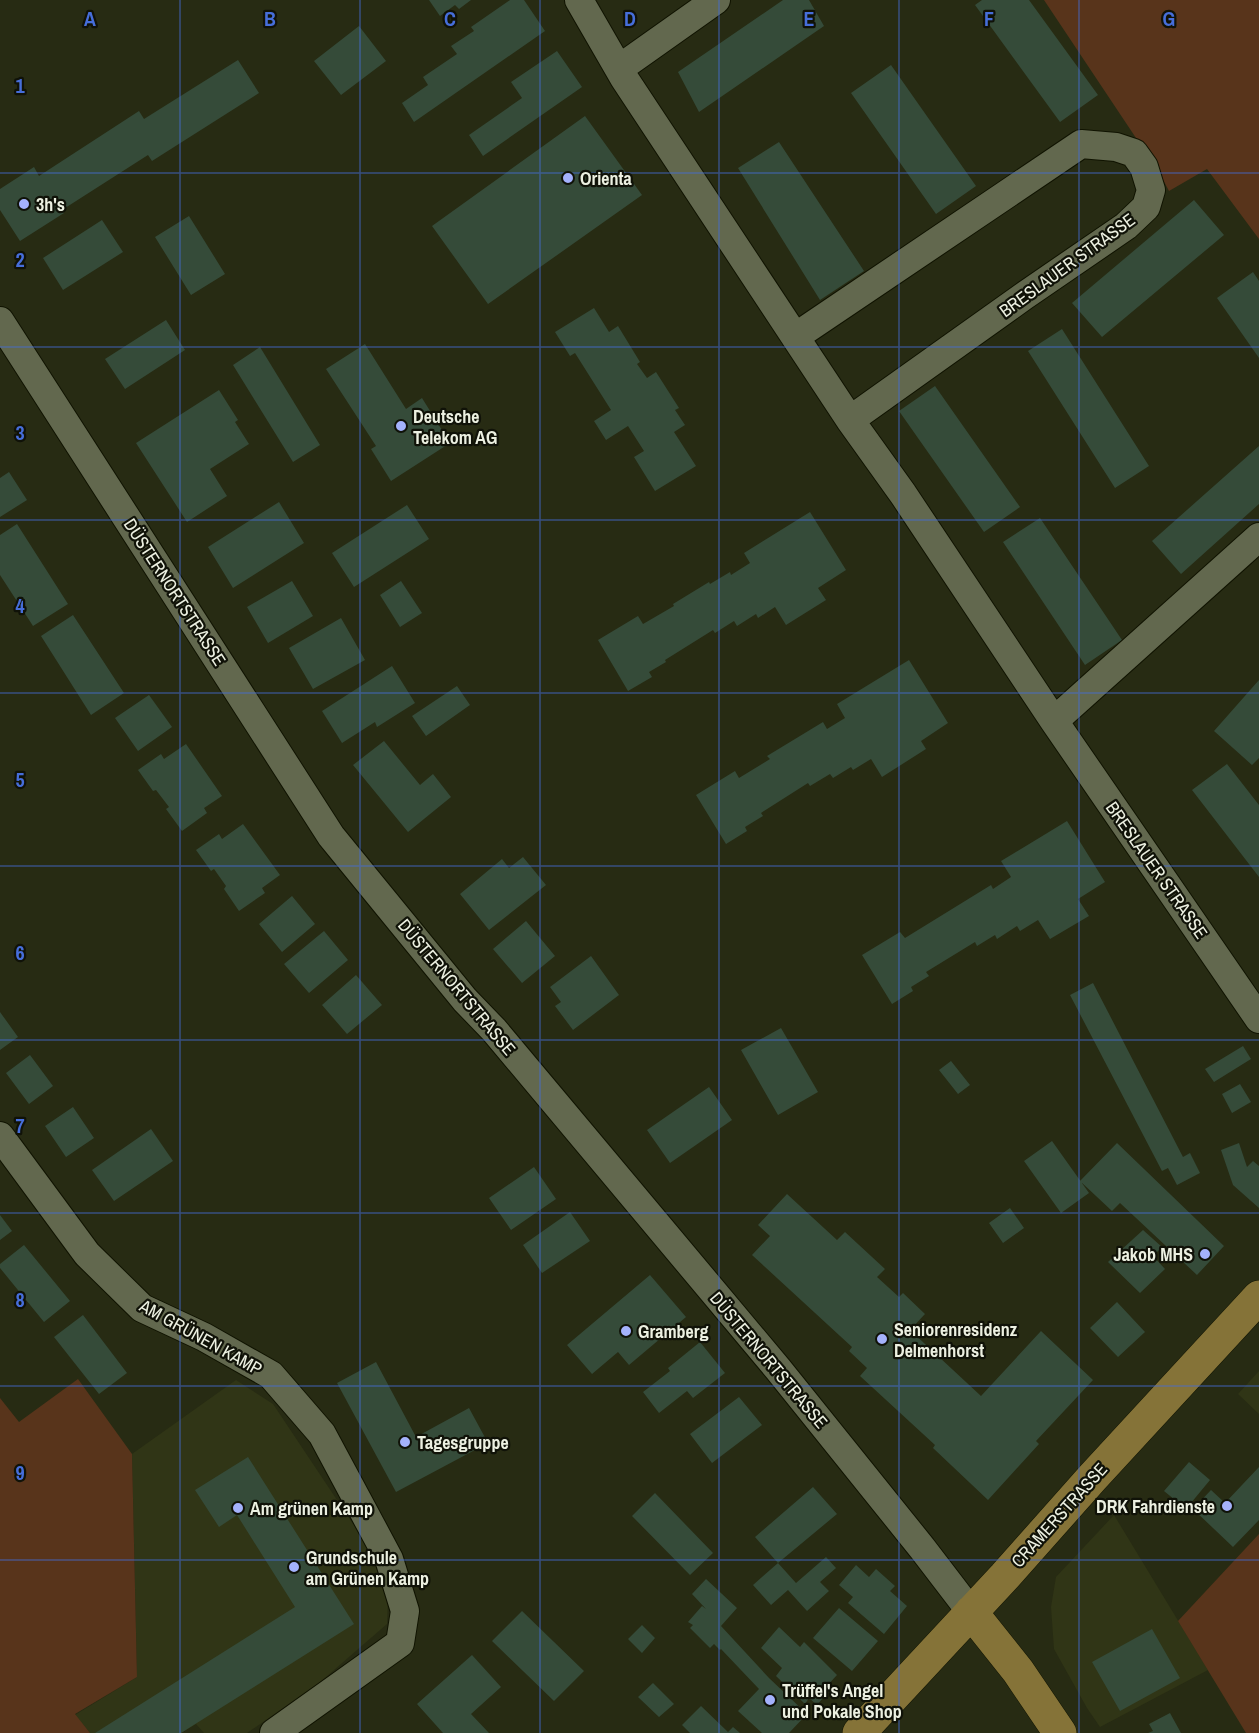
<svg xmlns="http://www.w3.org/2000/svg" width="1259" height="1733" font-family="'Archivo Narrow',sans-serif">
<rect width="100%" height="100%" fill="#272b13"/>
<path fill="#303516" d="M 1259,1371 L 1259,1414 L 1238,1394 Z
M 236,1380 L 273,1404 L 379,1563 L 388,1598 L 387,1624 L 319,1683 L 247,1733 L 204,1733 L 196,1724 L 181,1733 L 90,1733 L 75,1715 L 137,1677 L 132,1454 Z
M 1114,1515 L 1208,1670 L 1100,1727 L 1087,1708 L 1054,1649 L 1051,1607 L 1056,1577 Z"/>
<path fill="#58341b" d="M 1044,0 L 1259,0 L 1259,239 L 1207,169 L 1169,191 L 1160,174 Z
M 78,1379 L 132,1454 L 137,1677 L 75,1714 L 90,1733 L 0,1733 L 0,1398 L 19,1422 Z
M 1259,1534 L 1259,1733 L 1246,1733 L 1178,1621 Z"/>
<path fill="#354b39" d="M 429,0 L 471,0 L 459,9 L 455,5 L 440,16 Z
M 510,0 L 524,0 L 545,31 L 414,122 L 402,103 L 428,85 L 423,77 L 457,54 L 451,46 L 474,31 L 471,27 Z
M 783,0 L 809,0 L 824,26 L 699,112 L 678,72 Z
M 982,0 L 1029,0 L 1098,95 L 1060,122 L 975,5 Z
M 359,26 L 386,61 L 341,95 L 314,61 Z
M 557,51 L 582,87 L 483,156 L 469,135 L 522,98 L 511,82 Z
M 238,60 L 259,93 L 152,161 L 148,155 L 62,210 L 64,213 L 20,241 L 0,210 L 0,189 L 34,167 L 39,176 L 139,111 L 144,119 Z
M 891,65 L 976,186 L 936,214 L 851,93 Z
M 585,116 L 642,195 L 488,304 L 432,226 Z
M 779,142 L 864,271 L 820,300 L 738,168 Z
M 1194,200 L 1224,235 L 1102,337 L 1072,303 Z
M 189,216 L 225,274 L 191,295 L 155,237 Z
M 102,220 L 123,252 L 63,290 L 43,258 Z
M 1253,272 L 1259,281 L 1259,358 L 1217,298 Z
M 594,308 L 609,332 L 618,326 L 640,362 L 637,364 L 647,378 L 656,372 L 679,408 L 675,410 L 685,425 L 674,432 L 696,466 L 655,491 L 634,457 L 644,451 L 628,426 L 606,440 L 594,421 L 611,410 L 575,353 L 570,356 L 555,332 Z
M 166,320 L 185,350 L 125,389 L 105,359 Z
M 1062,329 L 1149,466 L 1115,488 L 1028,351 Z
M 365,344 L 406,409 L 422,398 L 450,443 L 391,481 L 371,449 L 376,446 L 326,369 Z
M 260,347 L 320,445 L 293,462 L 233,365 Z
M 935,386 L 1020,507 L 984,532 L 899,411 Z
M 219,390 L 238,420 L 235,422 L 249,444 L 210,469 L 227,496 L 187,522 L 136,443 Z
M 1259,446 L 1259,504 L 1181,574 L 1152,541 Z
M 9,472 L 27,500 L 0,517 L 0,478 Z
M 279,502 L 304,543 L 233,588 L 208,547 Z
M 407,505 L 429,539 L 354,587 L 332,553 Z
M 810,512 L 846,570 L 818,588 L 826,600 L 786,625 L 775,607 L 758,618 L 756,614 L 737,626 L 734,621 L 715,633 L 713,630 L 665,660 L 666,662 L 649,672 L 652,677 L 628,691 L 598,640 L 638,616 L 643,624 L 674,606 L 673,604 L 709,582 L 710,584 L 730,572 L 731,575 L 750,563 L 744,553 Z
M 1040,518 L 1122,640 L 1085,665 L 1003,542 Z
M 17,524 L 68,604 L 33,626 L 0,575 L 0,535 Z
M 292,581 L 313,616 L 268,643 L 247,607 Z
M 401,581 L 422,613 L 400,627 L 380,595 Z
M 73,615 L 124,693 L 91,715 L 41,636 Z
M 341,618 L 365,660 L 313,689 L 289,648 Z
M 909,660 L 948,723 L 921,741 L 926,749 L 882,777 L 871,759 L 853,770 L 851,767 L 833,778 L 830,774 L 810,786 L 808,783 L 761,813 L 763,816 L 745,827 L 747,831 L 726,844 L 696,795 L 735,771 L 739,778 L 770,759 L 767,756 L 823,722 L 827,729 L 845,718 L 837,704 Z
M 392,666 L 415,703 L 377,727 L 375,722 L 342,743 L 322,711 Z
M 1259,680 L 1259,758 L 1252,765 L 1214,731 Z
M 457,686 L 470,705 L 426,736 L 412,716 Z
M 149,695 L 172,727 L 138,751 L 115,718 Z
M 384,741 L 420,785 L 433,774 L 451,797 L 408,832 L 353,765 Z
M 186,744 L 222,796 L 204,808 L 207,813 L 182,831 L 166,809 L 169,807 L 156,790 L 153,791 L 138,770 L 161,754 L 164,759 Z
M 1227,764 L 1259,805 L 1259,877 L 1192,790 Z
M 1067,821 L 1105,882 L 1078,899 L 1089,916 L 1050,939 L 1038,920 L 1020,931 L 1017,926 L 997,939 L 995,935 L 977,946 L 975,942 L 926,972 L 929,976 L 911,987 L 913,991 L 892,1004 L 862,955 L 900,932 L 905,938 L 991,885 L 993,889 L 1011,877 L 1001,861 Z
M 243,824 L 280,875 L 262,888 L 265,893 L 239,911 L 224,889 L 226,886 L 214,869 L 211,871 L 196,850 L 219,834 L 222,839 Z
M 523,857 L 546,885 L 489,930 L 460,894 L 502,859 L 509,868 Z
M 292,896 L 315,924 L 282,952 L 259,924 Z
M 526,921 L 555,956 L 522,983 L 493,949 Z
M 324,931 L 348,960 L 309,993 L 284,964 Z
M 591,956 L 619,995 L 573,1030 L 555,1006 L 561,1002 L 550,987 Z
M 356,975 L 382,1005 L 347,1034 L 322,1005 Z
M 1093,983 L 1183,1157 L 1190,1153 L 1200,1173 L 1177,1185 L 1168,1168 L 1162,1171 L 1070,995 Z
M 0,1012 L 18,1037 L 0,1050 Z
M 781,1028 L 818,1092 L 778,1115 L 741,1050 Z
M 1243,1046 L 1251,1059 L 1214,1082 L 1205,1069 Z
M 30,1055 L 53,1086 L 29,1104 L 6,1073 Z
M 951,1061 L 970,1085 L 958,1094 L 939,1070 Z
M 1240,1084 L 1251,1102 L 1232,1113 L 1222,1094 Z
M 709,1087 L 732,1120 L 670,1163 L 647,1130 Z
M 73,1107 L 94,1138 L 66,1157 L 45,1126 Z
M 151,1129 L 173,1161 L 114,1201 L 92,1170 Z
M 1052,1141 L 1089,1193 L 1061,1213 L 1024,1161 Z
M 1117,1143 L 1224,1246 L 1197,1275 L 1120,1203 L 1112,1211 L 1080,1181 Z
M 1239,1143 L 1247,1167 L 1253,1161 L 1259,1166 L 1259,1208 L 1233,1185 L 1221,1150 Z
M 534,1167 L 556,1199 L 511,1230 L 489,1198 Z
M 787,1194 L 837,1240 L 845,1232 L 885,1269 L 877,1277 L 899,1297 L 903,1293 L 925,1314 L 910,1330 L 981,1396 L 1041,1331 L 1093,1380 L 1036,1441 L 1039,1444 L 988,1500 L 933,1448 L 935,1445 L 860,1376 L 867,1368 L 849,1351 L 852,1347 L 752,1255 L 770,1236 L 758,1225 Z
M 1010,1208 L 1024,1228 L 1003,1243 L 989,1223 Z
M 570,1212 L 590,1241 L 542,1273 L 523,1245 Z
M 0,1215 L 12,1231 L 0,1240 Z
M 1143,1230 L 1162,1247 L 1153,1256 L 1165,1269 L 1140,1293 L 1108,1262 Z
M 24,1245 L 70,1301 L 44,1322 L 0,1268 L 0,1264 Z
M 650,1275 L 686,1317 L 629,1365 L 618,1352 L 592,1374 L 567,1345 Z
M 1117,1302 L 1145,1332 L 1118,1357 L 1090,1328 Z
M 83,1315 L 127,1373 L 99,1394 L 54,1337 Z
M 700,1342 L 725,1373 L 693,1398 L 687,1391 L 659,1413 L 643,1392 L 670,1371 L 668,1368 Z
M 376,1362 L 416,1437 L 469,1408 L 488,1443 L 396,1492 L 337,1383 Z
M 739,1397 L 762,1425 L 712,1463 L 690,1434 Z
M 248,1457 L 354,1624 L 181,1733 L 95,1733 L 295,1607 L 237,1515 L 219,1527 L 195,1490 Z
M 1189,1462 L 1210,1480 L 1186,1509 L 1164,1491 Z
M 1259,1467 L 1259,1520 L 1233,1547 L 1193,1509 L 1211,1490 L 1225,1503 Z
M 813,1487 L 837,1514 L 778,1563 L 796,1583 L 826,1557 L 836,1568 L 820,1582 L 829,1591 L 807,1611 L 788,1590 L 771,1605 L 753,1585 L 778,1563 L 755,1537 Z
M 655,1493 L 713,1553 L 690,1575 L 632,1516 Z
M 856,1565 L 869,1577 L 876,1569 L 895,1586 L 890,1591 L 907,1606 L 884,1634 L 848,1603 L 853,1597 L 839,1585 Z
M 706,1579 L 737,1608 L 721,1626 L 769,1678 L 807,1714 L 789,1733 L 762,1733 L 738,1711 L 759,1689 L 721,1649 L 720,1650 L 714,1644 L 710,1648 L 690,1628 L 693,1625 L 688,1622 L 702,1606 L 706,1609 L 692,1594 Z
M 839,1608 L 878,1641 L 852,1671 L 813,1638 Z
M 522,1611 L 584,1671 L 554,1701 L 492,1641 Z
M 642,1625 L 655,1638 L 642,1653 L 628,1639 Z
M 779,1627 L 800,1647 L 804,1642 L 837,1675 L 825,1688 L 828,1692 L 817,1705 L 809,1698 L 805,1704 L 776,1676 L 782,1668 L 761,1648 Z
M 1152,1629 L 1180,1678 L 1120,1711 L 1092,1662 Z
M 472,1655 L 501,1687 L 471,1714 L 489,1733 L 443,1733 L 417,1704 Z
M 653,1683 L 674,1704 L 659,1717 L 638,1697 Z
M 701,1706 L 728,1732 L 733,1727 L 740,1733 L 690,1733 L 682,1725 Z
M 1170,1713 L 1181,1733 L 1148,1733 L 1153,1731 L 1149,1724 Z"/>
<g fill="none" stroke-linecap="round" stroke-linejoin="round">
<g stroke="#101300" stroke-width="30">
<path id="minor" d="M 579,0 L 624,78 L 850,420 L 903,494 L 1054,721 L 1259,1019
M 620,68 L 716,0
M 0,321 L 331,836 L 465,1000 L 494,1030 L 778,1369 L 922,1548 L 971,1612
M 795,337 L 1081,144 L 1116,147 L 1134,153 L 1144,167 L 1151,190 L 1146,207 L 1126,226 L 1024,296 L 850,420
M 1054,721 L 1259,537
M 0,1136 L 87,1254 L 142,1308 L 204,1337 L 271,1375 L 322,1434 L 389,1559 L 405,1611 L 400,1643 L 274,1733"/>
</g>
<g stroke="#101300" stroke-width="34">
<path id="major" d="M 971,1612 L 1018,1671 L 1060,1733
M 859,1733 L 1005,1576 L 1092,1478 L 1259,1297"/>
</g>
<use href="#minor" stroke="#62684e" stroke-width="28"/>
<use href="#major" stroke="#857338" stroke-width="33"/>
</g>
<path fill="none" stroke="#466eda" stroke-width="1.5" stroke-opacity="0.55" d="M 180,0 L 180,1733M 360,0 L 360,1733M 540,0 L 540,1733M 719,0 L 719,1733M 899,0 L 899,1733M 1079,0 L 1079,1733M 0,173 L 1259,173M 0,347 L 1259,347M 0,520 L 1259,520M 0,693 L 1259,693M 0,866 L 1259,866M 0,1040 L 1259,1040M 0,1213 L 1259,1213M 0,1386 L 1259,1386M 0,1560 L 1259,1560"/>
<g fill="#a4b2fc" stroke="#101208" stroke-width="2">
<circle cx="568" cy="178" r="6"/>
<circle cx="24" cy="204" r="6"/>
<circle cx="401" cy="426" r="6"/>
<circle cx="1205" cy="1254" r="6"/>
<circle cx="626" cy="1331" r="6"/>
<circle cx="882" cy="1339" r="6"/>
<circle cx="405" cy="1442" r="6"/>
<circle cx="1227" cy="1506" r="6"/>
<circle cx="238" cy="1508" r="6"/>
<circle cx="294" cy="1567" r="6"/>
<circle cx="770" cy="1700" r="6"/>
</g>
<g text-anchor="middle" dominant-baseline="central" stroke-width="4.5" stroke-linejoin="round" paint-order="stroke">
<g font-size="18" font-weight="bold" fill="#ecf0e1" stroke="#101208" text-anchor="start">
<text x="580" y="178">Orienta</text>
<text x="36" y="204">3h's</text>
<text x="413" y="416">Deutsche<tspan x="413" dy="21">Telekom AG</tspan></text>
<text x="1193" y="1254" text-anchor="end">Jakob MHS</text>
<text x="894" y="1329">Seniorenresidenz<tspan x="894" dy="21">Delmenhorst</tspan></text>
<text x="638" y="1331">Gramberg</text>
<text x="417" y="1442">Tagesgruppe</text>
<text x="1215" y="1506" text-anchor="end">DRK Fahrdienste</text>
<text x="250" y="1508">Am grünen Kamp</text>
<text x="306" y="1557">Grundschule<tspan x="306" dy="21">am Grünen Kamp</tspan></text>
<text x="782" y="1690">Trüffel's Angel<tspan x="782" dy="21">und Pokale Shop</tspan></text>
</g>
<g font-size="18" fill="#ecf0e1" stroke="#101208">
<text transform="translate(1067 265) rotate(-36)">BRESLAUER STRASSE</text>
<text transform="translate(175 592) rotate(57)">DÜSTERNORTSTRASSE</text>
<text transform="translate(1157 870) rotate(55)">BRESLAUER STRASSE</text>
<text transform="translate(457 987) rotate(50)">DÜSTERNORTSTRASSE</text>
<text transform="translate(201 1337) rotate(29)">AM GRÜNEN KAMP</text>
<text transform="translate(769 1360) rotate(50)">DÜSTERNORTSTRASSE</text>
<text transform="translate(1059 1515) rotate(-48)">CRAMERSTRASSE</text>
</g>
</g>
<g font-size="20" text-anchor="middle" font-weight="bold" fill="#466eda" stroke="#101208" stroke-width="4.5" stroke-linejoin="round" paint-order="stroke">
<text x="90" y="26">A</text>
<text x="270" y="26">B</text>
<text x="450" y="26">C</text>
<text x="630" y="26">D</text>
<text x="809" y="26">E</text>
<text x="989" y="26">F</text>
<text x="1169" y="26">G</text>
<text x="20" y="93">1</text>
<text x="20" y="267">2</text>
<text x="20" y="440">3</text>
<text x="20" y="613">4</text>
<text x="20" y="787">5</text>
<text x="20" y="960">6</text>
<text x="20" y="1133">7</text>
<text x="20" y="1307">8</text>
<text x="20" y="1480">9</text>
</g>
</svg>
